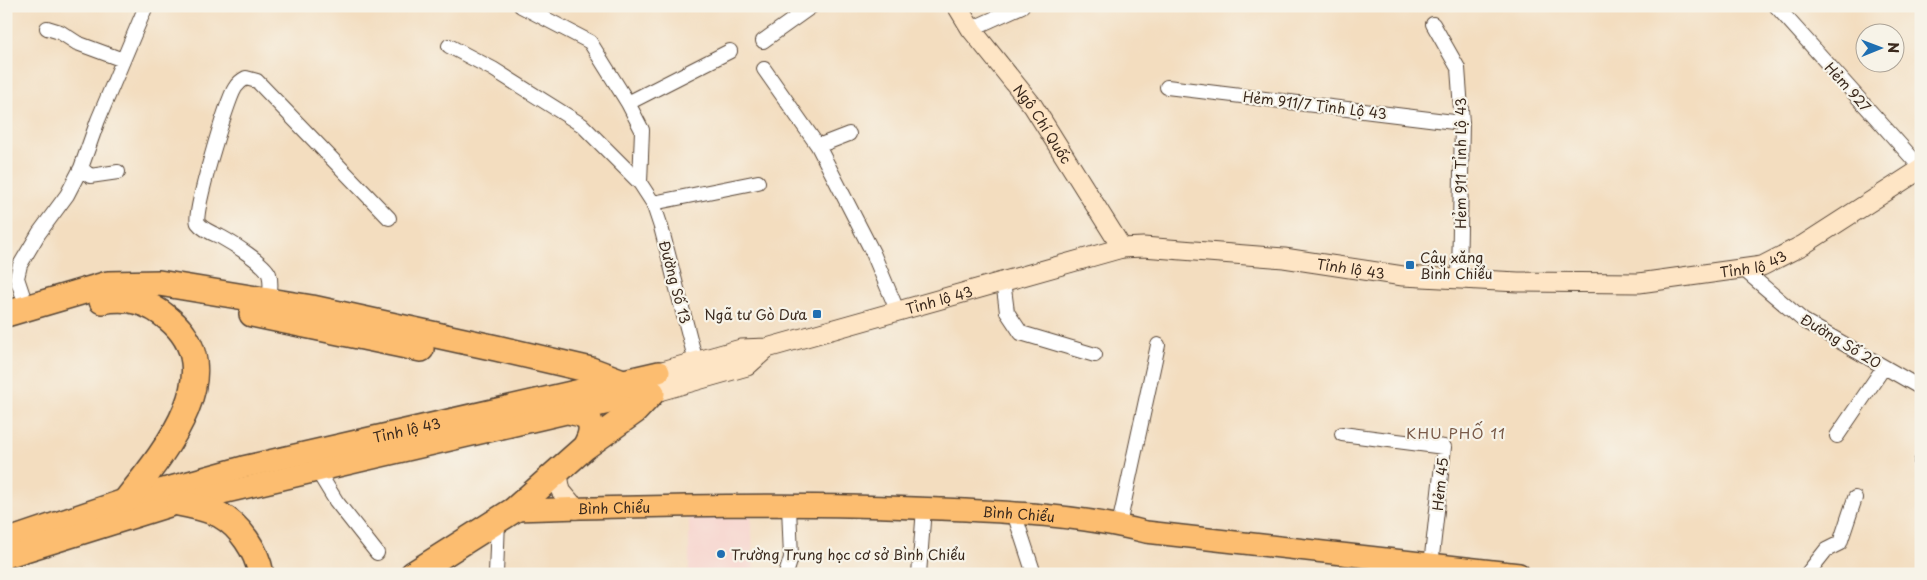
<svg xmlns="http://www.w3.org/2000/svg" width="1927" height="580" font-family="'Playpen Sans',sans-serif">
<rect width="100%" height="100%" fill="#f7f3e8"/>
<filter id="ink" filterUnits="userSpaceOnUse"><feTurbulence type="fractalNoise" baseFrequency=".02" numOctaves="2"/><feDisplacementMap in="SourceGraphic" scale="10" xChannelSelector="R" yChannelSelector="G"/><feConvolveMatrix kernelMatrix="1 2 1 2 8 2 1 2 1" color-interpolation-filters="sRGB"/></filter>
<filter id="wash" filterUnits="userSpaceOnUse"><feTurbulence type="fractalNoise" baseFrequency=".0096" numOctaves="4" result="noise"/><feDisplacementMap in="SourceGraphic" scale="20" xChannelSelector="R" yChannelSelector="G"/><feGaussianBlur stdDeviation="1.12" result="paint"/><feColorMatrix in="noise" values="0 0 0 0 0 0 0 0 0 0 0 0 0 0 0 0 0 1.4 0 .05"/><feComposite in="paint" operator="in"/></filter>
<g filter="url(#wash)">
<rect width="100%" height="100%" fill="#f3ddbf"/>
<path fill="#f7d0ca" d="M 689,509 L 751,511 L 754,574 L 689,574 Z"/>
</g>
<g filter="url(#ink)">
<g fill="none" stroke-linecap="round" stroke-linejoin="round">
<g stroke="#574536" stroke-width="16">
<path id="street" d="M 521,6 L 590,42 L 628,103 L 642,130 L 640,183
M 1776,6 L 1921,168
M 1433,24 L 1458,68 L 1462,123 L 1459,279
M 47,28 L 60,32 L 77,43 L 123,60
M 971,29 L 1022,6
M 763,41 L 812,6
M 449,46 L 493,69 L 582,125 L 640,183 L 653,203 L 661,227 L 696,362
M 764,69 L 818,146
M 1167,87 L 1462,123
M 628,103 L 730,51
M 849,134 L 818,146 L 873,253 L 897,310
M 81,168 L 98,120 L 146,6
M 653,203 L 758,182
M 1743,269 L 1804,321 L 1921,388
M 1003,281 L 1007,312 L 1021,333 L 1095,355
M 269,301 C 270,292 272,283 269,274 C 264,263 232,243 221,237 C 214,234 203,230 198,223 C 192,216 227,100 235,88 C 238,83 242,80 246,78 L 257,81 L 389,218
M 27,308 L 17,278 L 20,265 L 39,233 L 67,195 L 81,168 L 90,176 L 118,172
M 1342,434 L 1444,447 L 1431,565
M 1837,436 L 1884,367
M 1921,462 L 1921,468
M 317,470 L 336,501 L 377,553
M 1014,513 L 1034,574
M 1119,525 L 1158,345
M 496,574 L 498,520
M 786,574 L 791,558 L 789,506
M 919,574 L 924,508
M 1807,574 L 1826,550 L 1840,543 L 1855,498"/>
</g>
<g stroke="#574536" stroke-width="21">
<g id="secondary">
<path id="s1" d="M 957,6 L 971,29 L 1033,106 L 1122,248"/>
<path id="s2" d="M 659,372 L 741,349 L 767,348 L 1122,248 L 1143,247 L 1284,258 L 1403,276 L 1518,282 L 1639,283 L 1762,266 L 1803,245 L 1921,169"/>
<path d="M 652,393 L 747,366 L 767,348"/>
<path d="M 557,470 L 561,491 L 576,509"/>
</g>
</g>
<g stroke="#574536" stroke-width="24">
<g id="primary">
<path id="s3" d="M 514,510 C 656,506 799,502 940,509 C 1009,512 1080,515 1146,532 L 1519,574"/>
<path id="s4" d="M 6,540 L 127,499 L 243,467 L 659,372"/>
<path d="M 6,557 L 179,503 L 652,393"/>
</g>
</g>
<g stroke="#574536" stroke-width="28">
<path id="highway" d="M 102,301 C 129,296 149,302 169,319 C 232,371 163,454 127,499
M 6,314 L 108,284 L 159,283 L 312,308 L 496,348 L 591,370 L 652,393 L 635,411 L 585,447 L 514,510 L 413,574
M 252,314 L 421,349
M 572,412 C 594,415 595,429 585,447
M 179,503 C 192,506 207,508 220,515 C 240,526 257,551 261,574"/>
</g>
<use href="#street" stroke="#fff" stroke-width="14"/>
<use href="#secondary" stroke="#fee5c5" stroke-width="19"/>
<use href="#primary" stroke="#fcbd6f" stroke-width="21"/>
<use href="#highway" stroke="#fcbd6f" stroke-width="25"/>
</g>
</g>
<g fill="#1f6fb2" stroke="#f7f3e8" stroke-width="2">
<rect x="1405" y="260" width="10" height="10" rx="2.5"/>
<rect x="812" y="309" width="10" height="10" rx="2.5"/>
<circle cx="721" cy="554" r="5"/>
</g>
<g text-anchor="middle" dominant-baseline="central" stroke-width="4.5" stroke-linejoin="round" paint-order="stroke">
<g font-size="14" fill="#3b2a1e" stroke="#f7f3e8">
<text transform="translate(1848 87) rotate(48)">Hẻm 927</text>
<text transform="translate(1315 105) rotate(7)">Hẻm 911/7 Tỉnh Lộ 43</text>
<text stroke="none"><textPath href="#s1" startOffset="146">Ngô Chí Quốc</textPath></text>
<text transform="translate(1460 163) rotate(-90)">Hẻm 911 Tỉnh Lộ 43</text>
<text stroke="none"><textPath href="#s2" startOffset="1115">Tỉnh lộ 43</textPath></text>
<text stroke="none"><textPath href="#s2" startOffset="710">Tỉnh lộ 43</textPath></text>
<text transform="translate(675 282) rotate(75)">Đường Số 13</text>
<text stroke="none"><textPath href="#s2" startOffset="290">Tỉnh lộ 43</textPath></text>
<text transform="translate(1841 341) rotate(31)">Đường Số 20</text>
<text stroke="none"><textPath href="#s4" startOffset="416">Tỉnh lộ 43</textPath></text>
<text transform="translate(1440 484) rotate(-84)">Hẻm 45</text>
<text stroke="none"><textPath href="#s3" startOffset="100">Bình Chiểu</textPath></text>
<text stroke="none"><textPath href="#s3" startOffset="505">Bình Chiểu</textPath></text>
</g>
<g font-size="14" fill="#3b2a1e" stroke="#f7f3e8" text-anchor="start">
<text x="1420" y="257">Cây xăng<tspan x="1420" dy="16">Bình Chiểu</tspan></text>
<text x="807" y="314" text-anchor="end">Ngã tư Gò Dưa</text>
<text x="731" y="554">Trường Trung học cơ sở Bình Chiểu</text>
</g>
<g font-size="15" letter-spacing="1" fill="#795a48" stroke="#f7f3e8">
<text x="1456" y="432">KHU PHỐ 11</text>
</g>
</g>
<rect width="1927" height="580" fill="none" stroke="#f7f3e8" stroke-width="25"/>
<g transform="translate(1880 48) rotate(89)"><circle r="24" fill="#f7f3e8" stroke="#aca397"/>
<path d="M0-4L9 19L0 12L-9 19Z" fill="#1f6fb2"/>
<text y="-8" font-size="14" font-weight="bold" text-anchor="middle" fill="#3b2a1e">N</text>
</g>
</svg>
